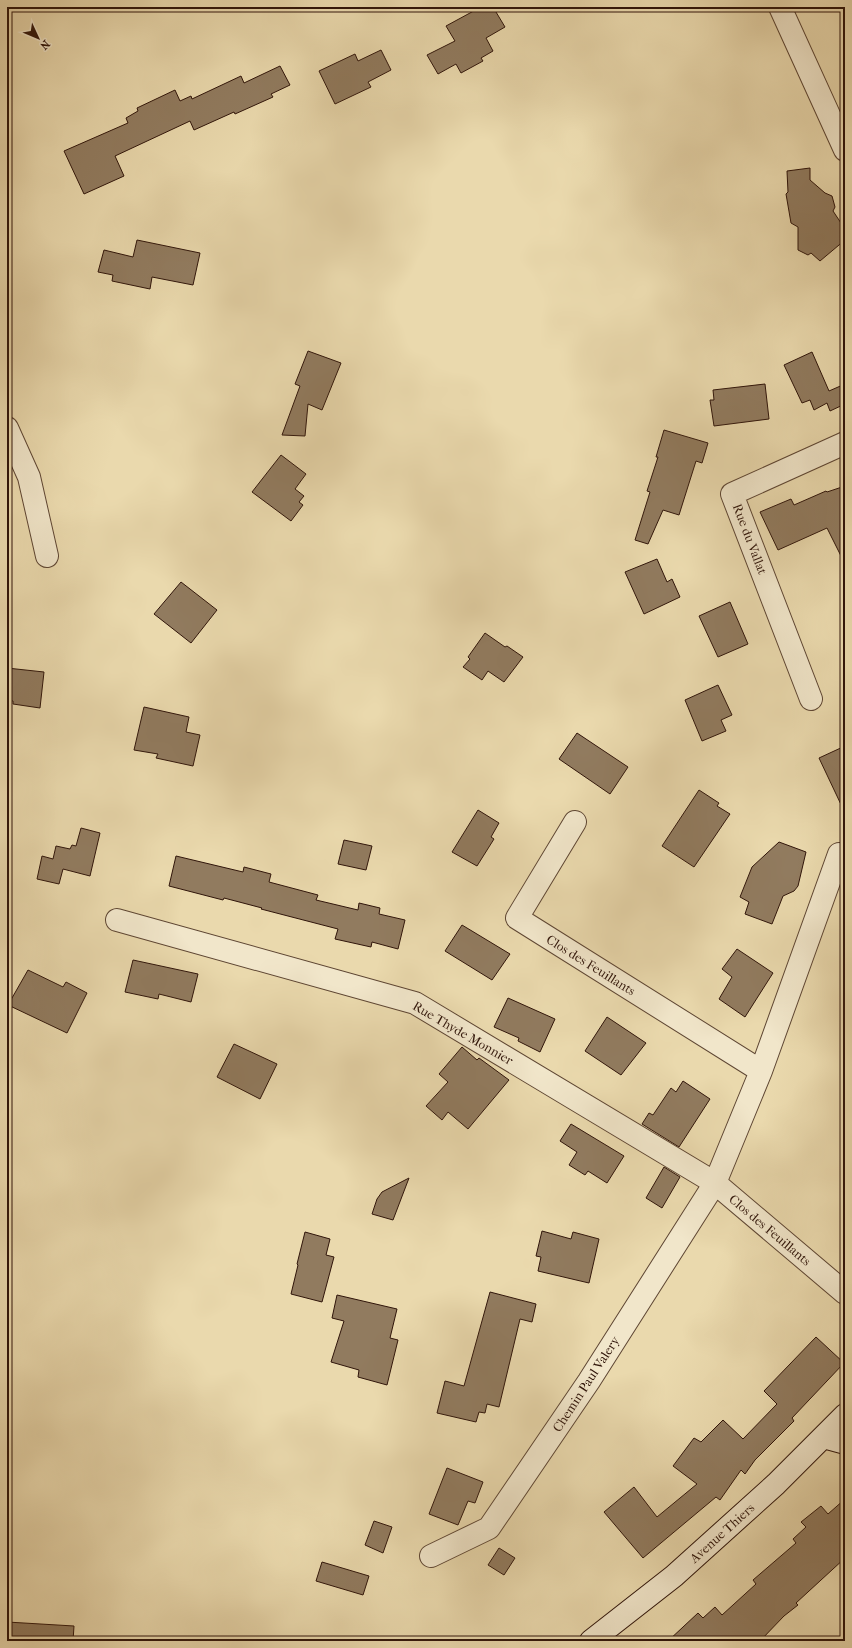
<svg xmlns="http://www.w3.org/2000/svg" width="852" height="1648" font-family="'IM FELL French Canon',serif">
<rect width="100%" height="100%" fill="#ead9ad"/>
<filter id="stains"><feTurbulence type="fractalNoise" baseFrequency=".005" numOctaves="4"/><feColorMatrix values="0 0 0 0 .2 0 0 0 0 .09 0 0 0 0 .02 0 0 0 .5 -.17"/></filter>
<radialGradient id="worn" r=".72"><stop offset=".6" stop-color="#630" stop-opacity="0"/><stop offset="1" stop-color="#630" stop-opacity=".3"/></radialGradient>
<path fill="#917b5f" stroke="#30150a" d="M 481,7 L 493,7 L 505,27 L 486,38 L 493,51 L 481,58 L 483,61 L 461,73 L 456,64 L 438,74 L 427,55 L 455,41 L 446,26 Z
M 381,50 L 391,70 L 368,82 L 371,87 L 335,104 L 319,71 L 355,54 L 358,61 Z
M 280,66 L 290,85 L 271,94 L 273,97 L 235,114 L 234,112 L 194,130 L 190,121 L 115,156 L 124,176 L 84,194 L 64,151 L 128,123 L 126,118 L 138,111 L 137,108 L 175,90 L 180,101 L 191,96 L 192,99 L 241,76 L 244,83 Z
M 810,168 L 810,180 L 825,193 L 832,196 L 835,207 L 833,211 L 845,229 L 845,240 L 820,261 L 811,253 L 808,255 L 798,250 L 798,227 L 791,223 L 786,194 L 788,192 L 787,171 Z
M 137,240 L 200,253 L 193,285 L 152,277 L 150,289 L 112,281 L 113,275 L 98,272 L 104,250 L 133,257 Z
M 308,351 L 341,363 L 322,410 L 308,404 L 305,436 L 282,435 L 300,386 L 295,384 Z
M 812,352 L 829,391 L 845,384 L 845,404 L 830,411 L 827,403 L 814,410 L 810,400 L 802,403 L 784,365 Z
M 765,384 L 769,419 L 714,426 L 710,400 L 714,400 L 713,390 Z
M 664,430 L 708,443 L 702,463 L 696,461 L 679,515 L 663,510 L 648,544 L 635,540 L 650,492 L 647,491 L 658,457 L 656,457 Z
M 281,455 L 306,474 L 295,489 L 304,496 L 299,502 L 303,505 L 291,521 L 252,492 Z
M 845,486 L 845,564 L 827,528 L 778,550 L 760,512 L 791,499 L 794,505 L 826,491 L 827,492 Z
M 657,559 L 667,582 L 672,579 L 680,597 L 644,614 L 625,572 Z
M 181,582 L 217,610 L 191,643 L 154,614 Z
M 730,602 L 748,644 L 718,657 L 699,616 Z
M 485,633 L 505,647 L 507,646 L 523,657 L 504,682 L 488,671 L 482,680 L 463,667 L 470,659 L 468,657 Z
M 7,668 L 44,672 L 40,708 L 13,704 L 13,701 L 7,700 Z
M 718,685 L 732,715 L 721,720 L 726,731 L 702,741 L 685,700 Z
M 144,707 L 189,717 L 186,732 L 200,735 L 193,766 L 156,758 L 158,754 L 134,750 Z
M 577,733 L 628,767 L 610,794 L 559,759 Z
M 845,746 L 845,813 L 819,758 Z
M 699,790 L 719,803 L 717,806 L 730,814 L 694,867 L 662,846 Z
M 478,810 L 499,823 L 491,837 L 494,839 L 477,866 L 452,852 Z
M 81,828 L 100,833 L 90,876 L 63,869 L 59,884 L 37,879 L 42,856 L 53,859 L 56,846 L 70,849 L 72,845 L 76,846 Z
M 344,840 L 372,846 L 366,870 L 338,864 Z
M 779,842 L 806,852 L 798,886 L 794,891 L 783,896 L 772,924 L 745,914 L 749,902 L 740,897 L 752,867 Z
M 176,856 L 243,872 L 244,867 L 271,874 L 269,882 L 318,895 L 316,900 L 358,910 L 359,903 L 380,908 L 379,914 L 405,920 L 398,949 L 372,942 L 371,947 L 335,939 L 338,929 L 261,909 L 262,908 L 224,898 L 223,900 L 169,886 Z
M 462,925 L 510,954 L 492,980 L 445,951 Z
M 737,949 L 773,973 L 745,1017 L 719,999 L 732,977 L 722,969 Z
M 133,960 L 198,974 L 191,1002 L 159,994 L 158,999 L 125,992 Z
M 28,970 L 63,987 L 66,982 L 87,993 L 67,1033 L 8,1005 Z
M 508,998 L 555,1019 L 540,1052 L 518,1041 L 519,1038 L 494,1027 Z
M 607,1017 L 646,1043 L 621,1075 L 585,1051 Z
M 234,1044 L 277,1064 L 260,1099 L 217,1077 Z
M 462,1047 L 477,1060 L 479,1058 L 509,1080 L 468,1129 L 448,1112 L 442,1120 L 426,1106 L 448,1082 L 439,1074 Z
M 683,1081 L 710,1099 L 679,1147 L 642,1124 L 649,1113 L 653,1115 L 671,1088 L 676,1092 Z
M 571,1124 L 624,1156 L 607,1183 L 588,1171 L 585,1175 L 569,1165 L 577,1152 L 560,1141 Z
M 664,1167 L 680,1177 L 662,1208 L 646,1198 Z
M 409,1178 L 393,1220 L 372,1214 L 377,1199 L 382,1192 Z
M 542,1231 L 571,1239 L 573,1232 L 599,1239 L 589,1283 L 538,1271 L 541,1257 L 536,1256 Z
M 305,1232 L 330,1239 L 326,1255 L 334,1257 L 322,1302 L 291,1294 L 298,1265 L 297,1264 Z
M 490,1292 L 536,1304 L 532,1322 L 520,1319 L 499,1407 L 487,1404 L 485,1413 L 479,1412 L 476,1422 L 437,1413 L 445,1381 L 464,1386 Z
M 337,1295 L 397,1309 L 390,1338 L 398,1340 L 387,1385 L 358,1377 L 359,1370 L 331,1362 L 344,1321 L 332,1318 Z
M 816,1337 L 844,1363 L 792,1418 L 794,1421 L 755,1460 L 745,1474 L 741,1470 L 720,1500 L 716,1497 L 643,1558 L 604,1512 L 634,1487 L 657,1517 L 697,1484 L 673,1466 L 694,1438 L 701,1442 L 723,1420 L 743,1439 L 777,1404 L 764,1391 Z
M 447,1468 L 483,1482 L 475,1503 L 468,1501 L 458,1525 L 429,1514 Z
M 845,1499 L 845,1558 L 796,1603 L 798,1605 L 784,1616 L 760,1641 L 668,1641 L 698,1613 L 703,1618 L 715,1607 L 722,1615 L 756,1584 L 753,1580 L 796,1543 L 793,1539 L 806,1527 L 801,1522 L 821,1506 L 828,1514 Z
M 374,1521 L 392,1527 L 383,1553 L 365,1545 Z
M 499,1548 L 515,1558 L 504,1575 L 488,1565 Z
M 322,1562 L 369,1576 L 363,1595 L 316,1581 Z
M 7,1622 L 74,1626 L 73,1641 L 7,1641 Z"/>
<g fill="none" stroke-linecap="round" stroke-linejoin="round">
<g stroke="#5e4633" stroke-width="24">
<path id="street" d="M 780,7 L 845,150
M 7,428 L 29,477 L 47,556
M 811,699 L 732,494 L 845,443
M 575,822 L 517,918 L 761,1071
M 839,854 L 761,1071 L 715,1183 L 845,1293
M 117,920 L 415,1003 L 715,1183 L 589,1381 L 489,1528 L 431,1556"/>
</g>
<g stroke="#30150a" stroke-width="24">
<path id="secondary" d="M 823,1437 L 845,1443
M 591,1641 L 674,1576 L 776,1484 L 845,1415"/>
</g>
<use href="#street" stroke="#f1e6ca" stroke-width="22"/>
<use href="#secondary" stroke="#f1e6ca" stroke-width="22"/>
</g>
<g text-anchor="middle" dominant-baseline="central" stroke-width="3.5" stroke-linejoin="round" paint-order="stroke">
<g font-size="13" fill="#30150a" stroke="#f1e6ca">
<text transform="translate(750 539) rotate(69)">Rue du Vallat</text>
<text transform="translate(591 965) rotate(32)">Clos des Feuillants</text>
<text transform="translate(463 1033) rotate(30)">Rue Thyde Monnier</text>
<text transform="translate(770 1230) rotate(40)">Clos des Feuillants</text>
<text transform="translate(586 1384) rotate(-57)">Chemin Paul Valery</text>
<text transform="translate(722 1533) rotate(-42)">Avenue Thiers</text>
</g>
</g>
<rect width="852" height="1648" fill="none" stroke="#ead9ad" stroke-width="24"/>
<rect x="8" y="8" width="836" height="1632" fill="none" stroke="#30150a" stroke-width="2"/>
<rect x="12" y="12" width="828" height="1624" fill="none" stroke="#30150a"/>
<g transform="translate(38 38) rotate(134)" stroke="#f1e6ca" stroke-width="3" paint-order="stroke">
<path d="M0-3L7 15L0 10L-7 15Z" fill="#30150a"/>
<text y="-6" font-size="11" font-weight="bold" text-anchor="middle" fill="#30150a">N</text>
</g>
<rect width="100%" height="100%" filter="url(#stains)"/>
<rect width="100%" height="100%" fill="url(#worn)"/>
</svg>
